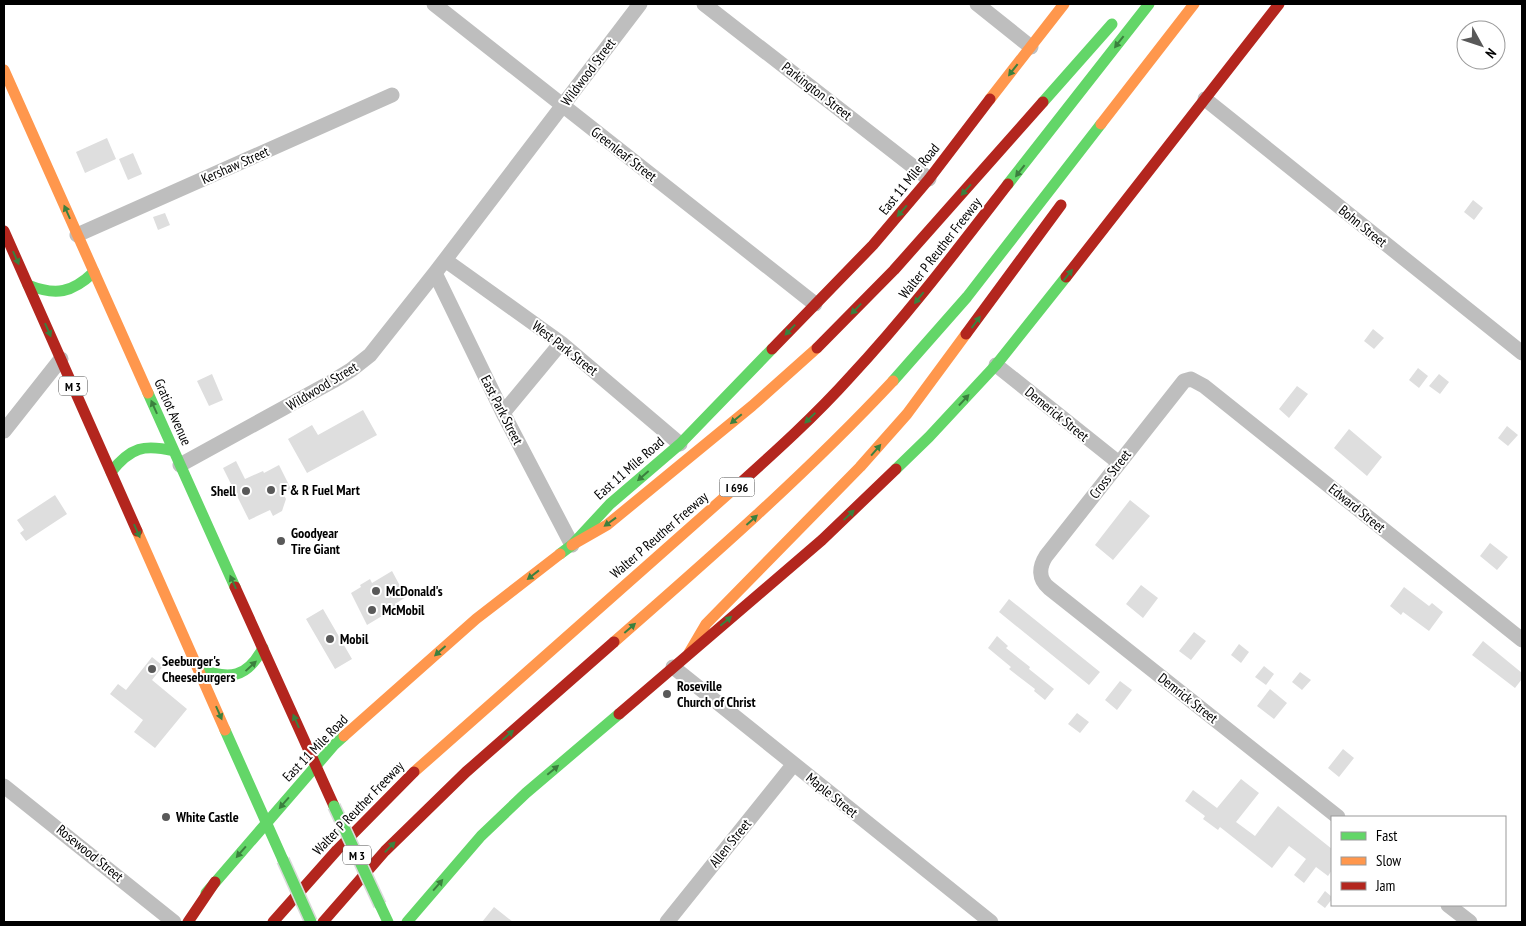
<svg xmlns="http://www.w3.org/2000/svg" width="1526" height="926" font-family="'PT Sans Narrow',sans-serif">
<rect width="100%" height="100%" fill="#fff"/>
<path fill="#dedede" d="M 107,138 L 116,159 L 85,173 L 76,152 Z
M 133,153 L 142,174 L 128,180 L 119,159 Z
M 1473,200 L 1483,208 L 1474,220 L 1464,212 Z
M 165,213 L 170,225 L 158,230 L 153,217 Z
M 1373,329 L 1384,338 L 1374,349 L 1364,341 Z
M 1418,368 L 1428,376 L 1419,388 L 1409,380 Z
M 212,374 L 223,400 L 209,406 L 197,381 Z
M 1439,374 L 1449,382 L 1440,394 L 1429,386 Z
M 1297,386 L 1308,394 L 1289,418 L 1279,409 Z
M 363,410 L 377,435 L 307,473 L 288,439 L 312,425 L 318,435 Z
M 1507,426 L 1518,435 L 1508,446 L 1498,438 Z
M 1349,429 L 1382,457 L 1367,476 L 1334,448 Z
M 236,461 L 245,479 L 263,471 L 264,473 L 279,465 L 291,489 L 283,493 L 286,499 L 282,511 L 273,516 L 270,510 L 249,520 L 223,468 Z
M 55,495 L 67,514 L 26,541 L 20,533 L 24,530 L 17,520 Z
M 1130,500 L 1150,516 L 1113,560 L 1095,545 Z
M 1490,543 L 1508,557 L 1497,570 L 1480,556 Z
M 392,571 L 406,597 L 395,604 L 397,607 L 367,625 L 351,593 L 361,587 L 360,585 L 370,579 L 372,583 Z
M 1141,585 L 1158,598 L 1143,618 L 1126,604 Z
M 1404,587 L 1429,606 L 1432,603 L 1443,612 L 1429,631 L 1403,612 L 1401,615 L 1390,606 Z
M 1009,599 L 1100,672 L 1089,685 L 999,612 Z
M 323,609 L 352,659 L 335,669 L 306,619 Z
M 1194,632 L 1206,641 L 1191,660 L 1179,651 Z
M 997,636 L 1008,646 L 1006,648 L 1030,667 L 1029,669 L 1054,689 L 1045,700 L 1034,691 L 1035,689 L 1009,669 L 1011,667 L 988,648 Z
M 1483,641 L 1522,673 L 1522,679 L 1515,688 L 1472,655 Z
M 1239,644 L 1249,652 L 1241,663 L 1231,655 Z
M 152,657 L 163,666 L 152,680 L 187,709 L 155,748 L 134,732 L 143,720 L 110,694 L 118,684 L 126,690 Z
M 1264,666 L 1274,674 L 1266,685 L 1255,677 Z
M 1300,672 L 1311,680 L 1302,690 L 1292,682 Z
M 1120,681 L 1132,690 L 1117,710 L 1105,700 Z
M 1270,689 L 1287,703 L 1274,719 L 1257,706 Z
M 1077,713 L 1089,722 L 1080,733 L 1068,724 Z
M 1343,749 L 1354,758 L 1339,777 L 1328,768 Z
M 1241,779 L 1259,793 L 1236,822 L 1255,836 L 1278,806 L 1332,849 L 1332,870 L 1328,876 L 1316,867 L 1304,883 L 1294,875 L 1306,859 L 1289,846 L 1272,868 L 1220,827 L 1218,830 L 1203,819 L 1205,816 L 1185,801 L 1193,790 L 1217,808 Z
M 1325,891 L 1332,897 L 1332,899 L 1325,908 L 1317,902 Z
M 494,907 L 513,922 L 482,922 Z"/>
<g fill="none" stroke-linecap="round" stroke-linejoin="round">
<path stroke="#bebebe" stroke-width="15" d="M 434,4 L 815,304
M 704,4 L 929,179
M 977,4 L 1031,47
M 1205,99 L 1522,353
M 77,235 L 392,95
M 445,260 L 561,343 L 680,444
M 435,273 L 503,413 L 572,545
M 996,365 L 1119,463
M 503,413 L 561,343
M 4,431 L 61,359
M 180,465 L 333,381 L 351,370 L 370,355 L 435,273 L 640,4
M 673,667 L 991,922
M 4,786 L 174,922
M 1338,817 L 1049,588 C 1038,579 1039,567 1046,556 L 1184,381 L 1191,379 L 1204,386 L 1522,640
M 1448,905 L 1470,922
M 667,922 L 793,765"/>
<path stroke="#63d668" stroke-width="11" d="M 1043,102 L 1112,24
M 1008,184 L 1149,4
M 28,285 C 56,296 72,293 94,272
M 893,381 L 967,297 L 1101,124
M 148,393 L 235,587
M 896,469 L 929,437 L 996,365 L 1066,277
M 111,472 C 131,447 144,444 174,451
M 560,554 L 572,545 L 610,504 L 680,444 L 772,349
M 199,669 C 230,680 247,678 263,648
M 225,730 L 283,860
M 206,893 L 334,745 L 344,736
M 380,905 L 388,922
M 407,922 L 481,836 L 526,793 L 619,714"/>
<path stroke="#ff974d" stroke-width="11" d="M 4,70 L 148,393
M 990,99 L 1064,4
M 1101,124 L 1194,4
M 137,531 L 225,730
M 572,545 L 607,525 L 752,406 L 817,348
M 614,642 C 710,558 806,474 893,381
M 689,653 L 706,624 L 860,467 L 907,414 L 966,334
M 344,736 L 476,619 L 560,554
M 414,772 L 736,487"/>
<path stroke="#b3261e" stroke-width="11" d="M 4,231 L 137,531
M 1066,277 L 1279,4
M 966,334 L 1061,205
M 817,348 L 894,270 L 1043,102
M 772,349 L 873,245 L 929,179 L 990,99
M 736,487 C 775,452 815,416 850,377 C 907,316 957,250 1008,184
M 235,587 L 334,806
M 619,714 L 822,540 L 896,469
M 188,922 L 215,882
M 273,922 L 337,850 L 414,772
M 323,922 L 385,851 L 466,772 L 614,642"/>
<g stroke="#dbdbdb" stroke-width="14" stroke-linecap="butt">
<path id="fast-bridge" d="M 334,806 L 380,905
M 283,860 L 311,922"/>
</g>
<use href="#fast-bridge" stroke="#63d668" stroke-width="11"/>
</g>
<defs><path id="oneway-solid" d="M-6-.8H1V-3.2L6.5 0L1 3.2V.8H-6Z" transform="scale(1.25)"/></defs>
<g fill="#3b803e">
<use href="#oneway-solid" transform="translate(1119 42) rotate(128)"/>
<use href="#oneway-solid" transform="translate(1013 70) rotate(128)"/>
<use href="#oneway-solid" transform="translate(1020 171) rotate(128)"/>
<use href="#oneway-solid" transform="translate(966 190) rotate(132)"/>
<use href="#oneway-solid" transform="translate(902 211) rotate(131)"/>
<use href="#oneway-solid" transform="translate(67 212) rotate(-114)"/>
<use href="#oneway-solid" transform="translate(16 258) rotate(66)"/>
<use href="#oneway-solid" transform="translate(1068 275) rotate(-51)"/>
<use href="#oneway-solid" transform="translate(919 298) rotate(129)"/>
<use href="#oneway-solid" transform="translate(856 309) rotate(134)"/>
<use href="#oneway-solid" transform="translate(976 322) rotate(-54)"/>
<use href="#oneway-solid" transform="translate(48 330) rotate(66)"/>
<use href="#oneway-solid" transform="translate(790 330) rotate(134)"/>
<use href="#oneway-solid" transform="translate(964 400) rotate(-47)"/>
<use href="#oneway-solid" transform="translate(154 407) rotate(-114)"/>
<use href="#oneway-solid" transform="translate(810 418) rotate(136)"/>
<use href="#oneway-solid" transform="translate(736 419) rotate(140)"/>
<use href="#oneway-solid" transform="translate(876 450) rotate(-49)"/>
<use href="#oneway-solid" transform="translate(643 476) rotate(139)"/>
<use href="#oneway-solid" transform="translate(849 515) rotate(-43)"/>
<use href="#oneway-solid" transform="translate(752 520) rotate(-42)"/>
<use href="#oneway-solid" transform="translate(610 522) rotate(144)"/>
<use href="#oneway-solid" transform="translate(137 531) rotate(66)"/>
<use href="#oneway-solid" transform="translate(533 575) rotate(142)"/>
<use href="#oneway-solid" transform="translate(233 582) rotate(-114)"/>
<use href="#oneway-solid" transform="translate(726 621) rotate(-40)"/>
<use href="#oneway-solid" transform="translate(630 628) rotate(-41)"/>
<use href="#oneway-solid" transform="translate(440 651) rotate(138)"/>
<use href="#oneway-solid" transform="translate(251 666) rotate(-43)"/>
<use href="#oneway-solid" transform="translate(219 713) rotate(66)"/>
<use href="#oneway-solid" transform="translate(296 721) rotate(-114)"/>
<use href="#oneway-solid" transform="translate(508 735) rotate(-41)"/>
<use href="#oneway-solid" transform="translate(553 770) rotate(-40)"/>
<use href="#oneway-solid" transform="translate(284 803) rotate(131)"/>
<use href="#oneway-solid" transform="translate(390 847) rotate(-46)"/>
<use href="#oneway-solid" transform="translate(241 852) rotate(131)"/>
<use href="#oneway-solid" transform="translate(438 885) rotate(-49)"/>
</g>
<g fill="#595959" stroke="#fff" stroke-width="2">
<circle cx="271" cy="490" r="5"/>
<circle cx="246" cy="491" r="5"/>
<circle cx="281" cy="541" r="5"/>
<circle cx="376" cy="591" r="5"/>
<circle cx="372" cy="610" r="5"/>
<circle cx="330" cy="639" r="5"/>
<circle cx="152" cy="669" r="5"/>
<circle cx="667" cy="694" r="5"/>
<circle cx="166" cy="817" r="5"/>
</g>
<g text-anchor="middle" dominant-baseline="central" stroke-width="4" stroke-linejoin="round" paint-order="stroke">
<g fill="#fff" stroke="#4c4c4c" stroke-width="1">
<rect x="59" y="376.5" width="28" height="19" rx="4"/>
<rect x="719.5" y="477.5" width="35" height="19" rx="4"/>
<rect x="343" y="845.5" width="28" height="19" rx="4"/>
</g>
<g font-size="12" font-weight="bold" fill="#000">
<text x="73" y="386">M 3</text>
<text x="737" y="487">I 696</text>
<text x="357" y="855">M 3</text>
</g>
<g font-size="14" fill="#000" stroke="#fff">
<text transform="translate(588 72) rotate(-53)">Wildwood Street</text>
<text transform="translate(817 91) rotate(38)">Parkington Street</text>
<text transform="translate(624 154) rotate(38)">Greenleaf Street</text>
<text transform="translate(235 165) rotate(-24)">Kershaw Street</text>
<text transform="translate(909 179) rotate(-51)">East 11 Mile Road</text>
<text transform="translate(1363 226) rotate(39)">Bohn Street</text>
<text transform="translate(940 248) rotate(-52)">Walter P Reuther Freeway</text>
<text transform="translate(565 348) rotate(38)">West Park Street</text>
<text transform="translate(322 386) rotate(-31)">Wildwood Street</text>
<text transform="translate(502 410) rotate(63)">East Park Street</text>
<text transform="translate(173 412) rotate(66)">Gratiot Avenue</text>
<text transform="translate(1057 414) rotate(39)">Demerick Street</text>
<text transform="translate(629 468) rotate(-41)">East 11 Mile Road</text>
<text transform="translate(1110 474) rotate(-52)">Cross Street</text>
<text transform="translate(1357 508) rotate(39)">Edward Street</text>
<text transform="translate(659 535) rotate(-41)">Walter P Reuther Freeway</text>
<text transform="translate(1188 698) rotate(38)">Demrick Street</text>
<text transform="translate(315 748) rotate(-46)">East 11 Mile Road</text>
<text transform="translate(832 795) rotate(39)">Maple Street</text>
<text transform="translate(358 808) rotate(-46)">Walter P Reuther Freeway</text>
<text transform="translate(730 843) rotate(-51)">Allen Street</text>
<text transform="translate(90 853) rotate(39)">Rosewood Street</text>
</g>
<g font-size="14" font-weight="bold" fill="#000" stroke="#fff" text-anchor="start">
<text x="281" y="490">F &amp; R Fuel Mart</text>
<text x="236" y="491" text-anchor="end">Shell</text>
<text x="291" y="533">Goodyear<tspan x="291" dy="16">Tire Giant</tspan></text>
<text x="386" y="591">McDonald's</text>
<text x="382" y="610">McMobil</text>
<text x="340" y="639">Mobil</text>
<text x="162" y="661">Seeburger's<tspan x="162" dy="16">Cheeseburgers</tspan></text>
<text x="677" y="686">Roseville<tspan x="677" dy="16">Church of Christ</tspan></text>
<text x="176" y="817">White Castle</text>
</g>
</g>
<rect width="1526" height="926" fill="none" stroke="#000000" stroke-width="10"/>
<rect x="1331" y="816" width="175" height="90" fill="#ffffff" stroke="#999999"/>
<rect x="1341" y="832" width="25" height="8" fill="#63d668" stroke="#999999"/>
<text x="1376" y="841" font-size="15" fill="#000000">Fast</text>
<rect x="1341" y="857" width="25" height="8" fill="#ff974d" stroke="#999999"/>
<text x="1376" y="866" font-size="15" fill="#000000">Slow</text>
<rect x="1341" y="882" width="25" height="8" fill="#b3261e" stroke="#999999"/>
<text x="1376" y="891" font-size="15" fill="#000000">Jam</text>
<g transform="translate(1481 45) rotate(130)"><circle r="24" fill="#ffffff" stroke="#999999"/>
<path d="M0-4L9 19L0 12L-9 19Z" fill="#595959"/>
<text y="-8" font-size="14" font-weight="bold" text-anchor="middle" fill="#000000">N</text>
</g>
</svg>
